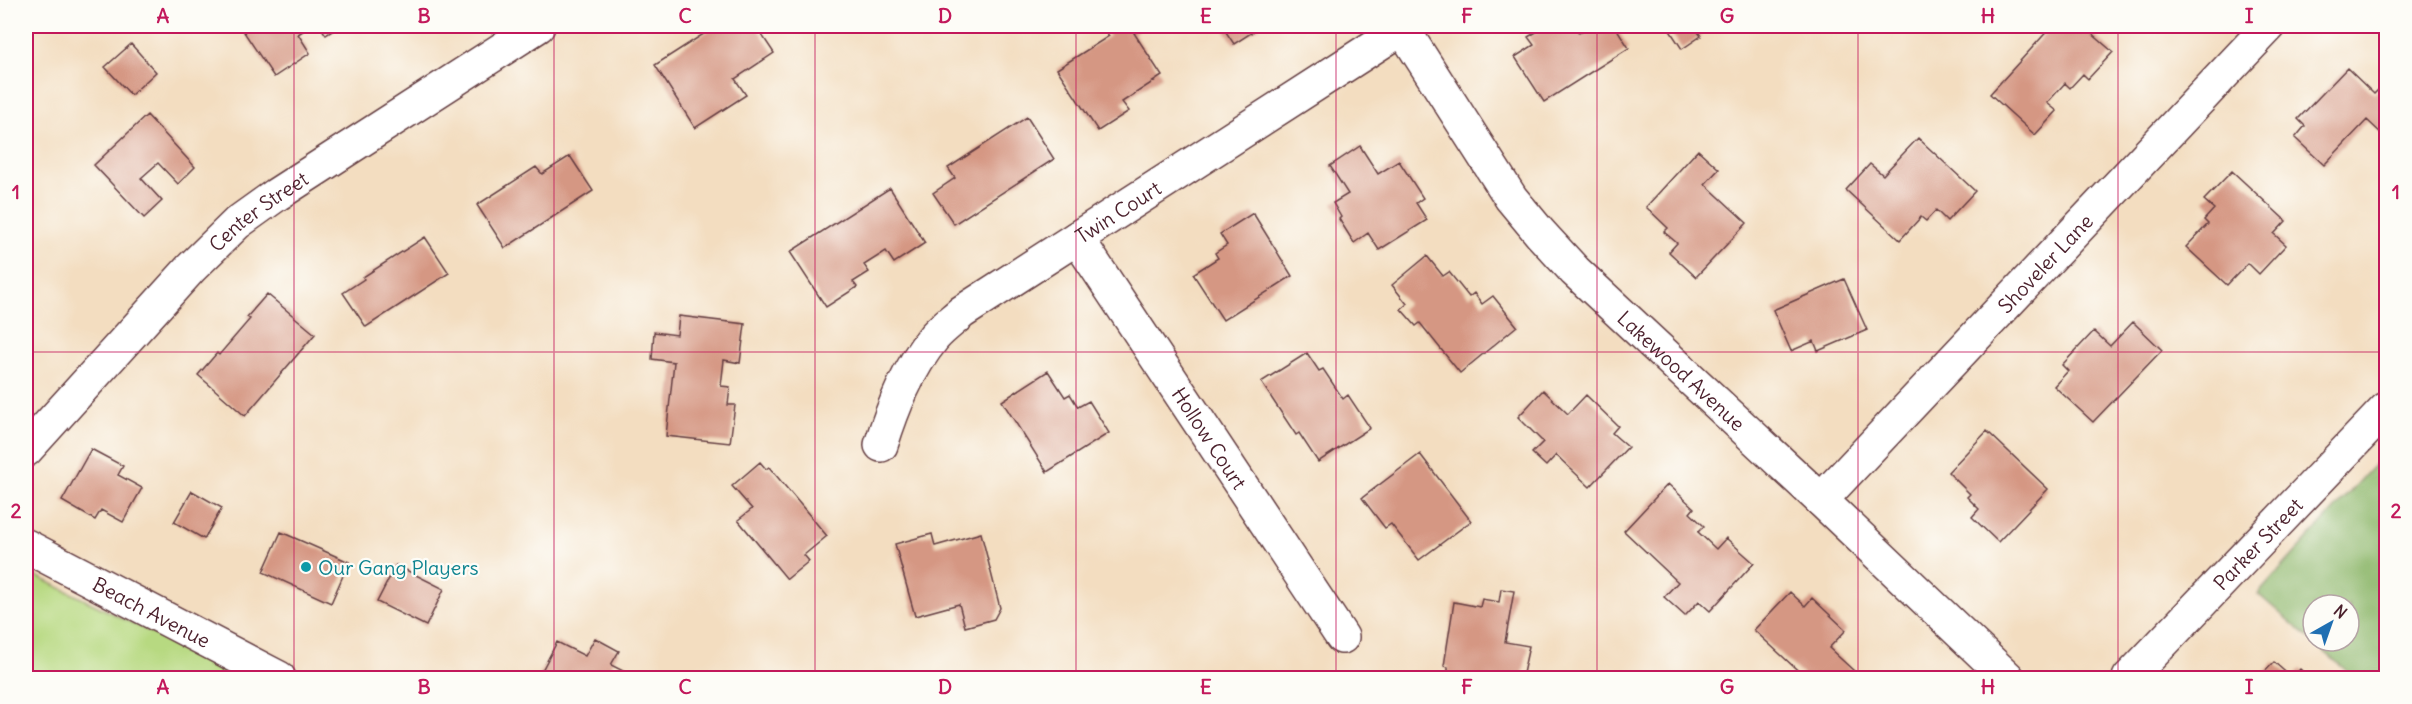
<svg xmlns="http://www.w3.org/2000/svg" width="2412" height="704" font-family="Delius,sans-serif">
<rect width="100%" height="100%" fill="#fdfcf7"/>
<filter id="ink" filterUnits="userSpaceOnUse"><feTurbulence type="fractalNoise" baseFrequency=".0167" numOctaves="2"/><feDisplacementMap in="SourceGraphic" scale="12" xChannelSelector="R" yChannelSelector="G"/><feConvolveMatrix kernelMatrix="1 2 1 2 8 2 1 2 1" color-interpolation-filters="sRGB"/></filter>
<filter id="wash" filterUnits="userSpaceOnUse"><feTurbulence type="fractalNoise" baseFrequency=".008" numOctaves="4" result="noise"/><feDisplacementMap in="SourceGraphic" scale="24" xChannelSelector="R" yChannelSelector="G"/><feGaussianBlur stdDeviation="1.35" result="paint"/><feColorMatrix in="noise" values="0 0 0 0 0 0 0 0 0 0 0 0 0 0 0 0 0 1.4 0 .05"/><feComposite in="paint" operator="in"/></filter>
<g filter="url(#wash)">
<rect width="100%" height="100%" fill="#f3ddc0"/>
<path fill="#b7d981" stroke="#807c56" stroke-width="1.5" d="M 26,571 L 244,678 L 26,678 Z"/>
<path fill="#91b96f" stroke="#6e6c4d" stroke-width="1.5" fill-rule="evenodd" d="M 2386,452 L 2386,678 L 2355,678 L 2258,594 ZM 2313,605 L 2349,605 L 2349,641 L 2313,641 Z"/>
<g id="blocks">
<path fill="#d59783" d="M 240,26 L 311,26 L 298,34 L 310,53 L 274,77 Z
M 320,26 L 340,26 L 326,35 Z
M 716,26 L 756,26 L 774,53 L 735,79 L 746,95 L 695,128 L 655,65 Z
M 1102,26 L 1136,26 L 1139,30 L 1134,33 L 1162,76 L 1122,102 L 1129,111 L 1098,131 L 1057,69 L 1109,36 Z
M 1222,26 L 1262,26 L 1234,44 Z
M 1546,26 L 1575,26 L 1579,33 L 1591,26 L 1615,26 L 1629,48 L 1544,102 L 1515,57 L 1534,45 L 1528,37 Z
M 1667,26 L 1694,26 L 1701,36 L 1682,49 Z
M 2052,26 L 2083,26 L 2113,52 L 2088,79 L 2083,74 L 2070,88 L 2065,83 L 2047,103 L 2057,111 L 2035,135 L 1990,94 Z
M 131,44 L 156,72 L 131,95 L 105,67 Z
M 2347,68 L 2374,94 L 2378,90 L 2386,97 L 2386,131 L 2383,135 L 2367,120 L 2324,165 L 2295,138 L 2305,126 L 2298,119 Z
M 147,115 L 195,167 L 178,184 L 158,163 L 141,178 L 162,201 L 144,218 L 94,165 Z
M 1027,117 L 1054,159 L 954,224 L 933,193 L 955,178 L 948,168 Z
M 1918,138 L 1975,191 L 1947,221 L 1936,210 L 1926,221 L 1921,217 L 1900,240 L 1846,190 L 1870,164 L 1883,175 Z
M 1360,146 L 1378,174 L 1399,161 L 1423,198 L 1416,203 L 1427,220 L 1379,250 L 1368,233 L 1354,243 L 1339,219 L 1341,217 L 1333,203 L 1348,194 L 1330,166 Z
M 1698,150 L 1719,169 L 1705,184 L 1747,223 L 1696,277 L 1669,252 L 1677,243 L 1664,232 L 1668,228 L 1646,207 Z
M 570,156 L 593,191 L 505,248 L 477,205 L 536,167 L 542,174 Z
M 2232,171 L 2286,221 L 2274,234 L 2286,245 L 2259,274 L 2248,263 L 2227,285 L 2186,247 L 2208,224 L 2204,220 L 2214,209 L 2204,200 Z
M 890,188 L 925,243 L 894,263 L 886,251 L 864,265 L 869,272 L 853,282 L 857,287 L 826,307 L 790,252 Z
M 1253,213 L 1292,276 L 1223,320 L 1193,274 L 1218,258 L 1215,253 L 1227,245 L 1220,234 Z
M 425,237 L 449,273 L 366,327 L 343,293 L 364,279 L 363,277 Z
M 1427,256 L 1443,276 L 1449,272 L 1469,297 L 1474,293 L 1482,304 L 1493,296 L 1517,326 L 1460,373 L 1420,323 L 1416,326 L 1401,309 L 1407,304 L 1392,285 Z
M 1844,279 L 1867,330 L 1818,351 L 1814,341 L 1791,351 L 1773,310 Z
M 267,294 L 315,334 L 245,416 L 198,375 L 217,353 L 219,355 L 250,319 L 247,317 Z
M 679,316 L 745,324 L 740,363 L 724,360 L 721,386 L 730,387 L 728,405 L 735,405 L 730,443 L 666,436 L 674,362 L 652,359 L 654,332 L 677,335 Z
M 2133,322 L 2162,350 L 2093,422 L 2054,386 L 2068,371 L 2062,365 L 2094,331 L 2110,346 Z
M 1307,353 L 1319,371 L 1323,369 L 1343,399 L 1348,395 L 1370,428 L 1318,462 L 1299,433 L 1296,435 L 1261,382 Z
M 1048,371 L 1065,397 L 1070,394 L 1078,407 L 1089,401 L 1109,433 L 1047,472 L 1002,401 Z
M 1543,390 L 1568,414 L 1586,395 L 1618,426 L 1612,433 L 1628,447 L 1590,487 L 1556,455 L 1546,466 L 1532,453 L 1543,442 L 1518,417 Z
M 1987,431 L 2048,489 L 1998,542 L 1972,517 L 1979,509 L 1967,497 L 1970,494 L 1948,472 Z
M 91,449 L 123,466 L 118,475 L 142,488 L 123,522 L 101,510 L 95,520 L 62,501 Z
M 1420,454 L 1471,521 L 1419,560 L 1391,524 L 1385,528 L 1362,498 Z
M 760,462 L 766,469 L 769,467 L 827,536 L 804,555 L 809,561 L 787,579 L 738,520 L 752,509 L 732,486 Z
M 1668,484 L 1694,508 L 1690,513 L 1704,526 L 1698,532 L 1716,549 L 1726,538 L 1754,563 L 1710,611 L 1699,601 L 1685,616 L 1664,597 L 1678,582 L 1624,531 Z
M 192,491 L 222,508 L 204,539 L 174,522 Z
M 281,532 L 349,562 L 331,603 L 263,572 Z
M 981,533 L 1000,608 L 994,619 L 965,627 L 959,604 L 915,616 L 895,544 L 932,534 L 935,546 Z
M 396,565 L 444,589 L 426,626 L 377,602 Z
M 1501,589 L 1514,591 L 1505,642 L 1529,646 L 1522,678 L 1444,678 L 1446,672 L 1448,672 L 1448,667 L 1444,666 L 1454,602 L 1480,607 L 1482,599 L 1499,602 Z
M 1790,592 L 1805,606 L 1812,598 L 1846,630 L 1829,648 L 1854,671 L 1847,678 L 1806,678 L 1754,630 Z
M 595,638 L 619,651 L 611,665 L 637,678 L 538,678 L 557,642 L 585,656 Z
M 2274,662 L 2292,678 L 2300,669 L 2310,678 L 2259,678 Z"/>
</g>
</g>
<g filter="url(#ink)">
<use href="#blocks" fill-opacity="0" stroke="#633c41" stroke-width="1.5"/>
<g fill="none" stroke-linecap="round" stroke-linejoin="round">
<g stroke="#633c41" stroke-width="36">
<g id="minor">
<path id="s1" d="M 1401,26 L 1511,198 L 1540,233 L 1575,271 L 1821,500 L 2008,678"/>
<path id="s2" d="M 1077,238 L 1342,637"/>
<path id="s3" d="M 881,445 C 893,407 908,369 934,337 C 942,328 953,320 962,312 L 1406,26"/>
<path id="s4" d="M 26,450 L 191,268 L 237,223 L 276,195 L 538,26"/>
<path id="s5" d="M 1821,500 L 2269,26"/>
<path id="s6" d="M 26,546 L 279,678"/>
<path id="s7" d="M 2129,678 L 2386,409"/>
</g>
</g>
<use href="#minor" stroke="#fff" stroke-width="33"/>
</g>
</g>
<path fill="none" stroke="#c2185b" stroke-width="1.5" stroke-opacity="0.55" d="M 294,26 L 294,678M 554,26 L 554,678M 815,26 L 815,678M 1076,26 L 1076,678M 1336,26 L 1336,678M 1597,26 L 1597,678M 1858,26 L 1858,678M 2118,26 L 2118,678M 26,352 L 2386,352"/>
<circle fill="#0f9aa8" stroke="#fdfcf7" stroke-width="2" cx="306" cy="567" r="6"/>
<g text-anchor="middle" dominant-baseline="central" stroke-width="4.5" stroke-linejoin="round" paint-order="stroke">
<g font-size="20" fill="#4a1f2b" stroke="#fdfcf7">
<text stroke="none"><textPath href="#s4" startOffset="334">Center Street</textPath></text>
<text stroke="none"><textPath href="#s3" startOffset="344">Twin Court</textPath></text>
<text stroke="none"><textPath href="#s5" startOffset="326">Shoveler Lane</textPath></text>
<text stroke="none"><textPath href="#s1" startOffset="447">Lakewood Avenue</textPath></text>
<text stroke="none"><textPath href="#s2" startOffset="240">Hollow Court</textPath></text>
<text stroke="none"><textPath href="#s7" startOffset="186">Parker Street</textPath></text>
<text stroke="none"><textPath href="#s6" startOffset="142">Beach Avenue</textPath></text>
</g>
<g font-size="20" fill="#0d838f" stroke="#fdfcf7" text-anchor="start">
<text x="318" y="567">Our Gang Players</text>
</g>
</g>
<rect width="2412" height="704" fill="none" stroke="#fdfcf7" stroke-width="66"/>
<g transform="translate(2331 623) rotate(40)"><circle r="28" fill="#fdfcf7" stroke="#b5a4a5" stroke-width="1.5"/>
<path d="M0-4.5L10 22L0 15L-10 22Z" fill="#1f6fb2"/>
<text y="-9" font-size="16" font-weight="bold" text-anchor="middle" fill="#4a1f2b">N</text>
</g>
<rect x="33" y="33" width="2346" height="638" fill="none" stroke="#c2185b" stroke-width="2"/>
<g font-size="20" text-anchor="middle" font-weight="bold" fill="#c2185b">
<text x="163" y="23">A</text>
<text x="424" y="23">B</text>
<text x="685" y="23">C</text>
<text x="945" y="23">D</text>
<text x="1206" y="23">E</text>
<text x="1467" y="23">F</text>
<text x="1727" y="23">G</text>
<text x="1988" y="23">H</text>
<text x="2249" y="23">I</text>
<text x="16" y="199">1</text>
<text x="2396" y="199">1</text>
<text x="16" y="518">2</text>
<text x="2396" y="518">2</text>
<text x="163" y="694">A</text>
<text x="424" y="694">B</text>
<text x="685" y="694">C</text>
<text x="945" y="694">D</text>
<text x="1206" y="694">E</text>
<text x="1467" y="694">F</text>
<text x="1727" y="694">G</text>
<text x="1988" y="694">H</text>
<text x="2249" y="694">I</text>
</g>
</svg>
